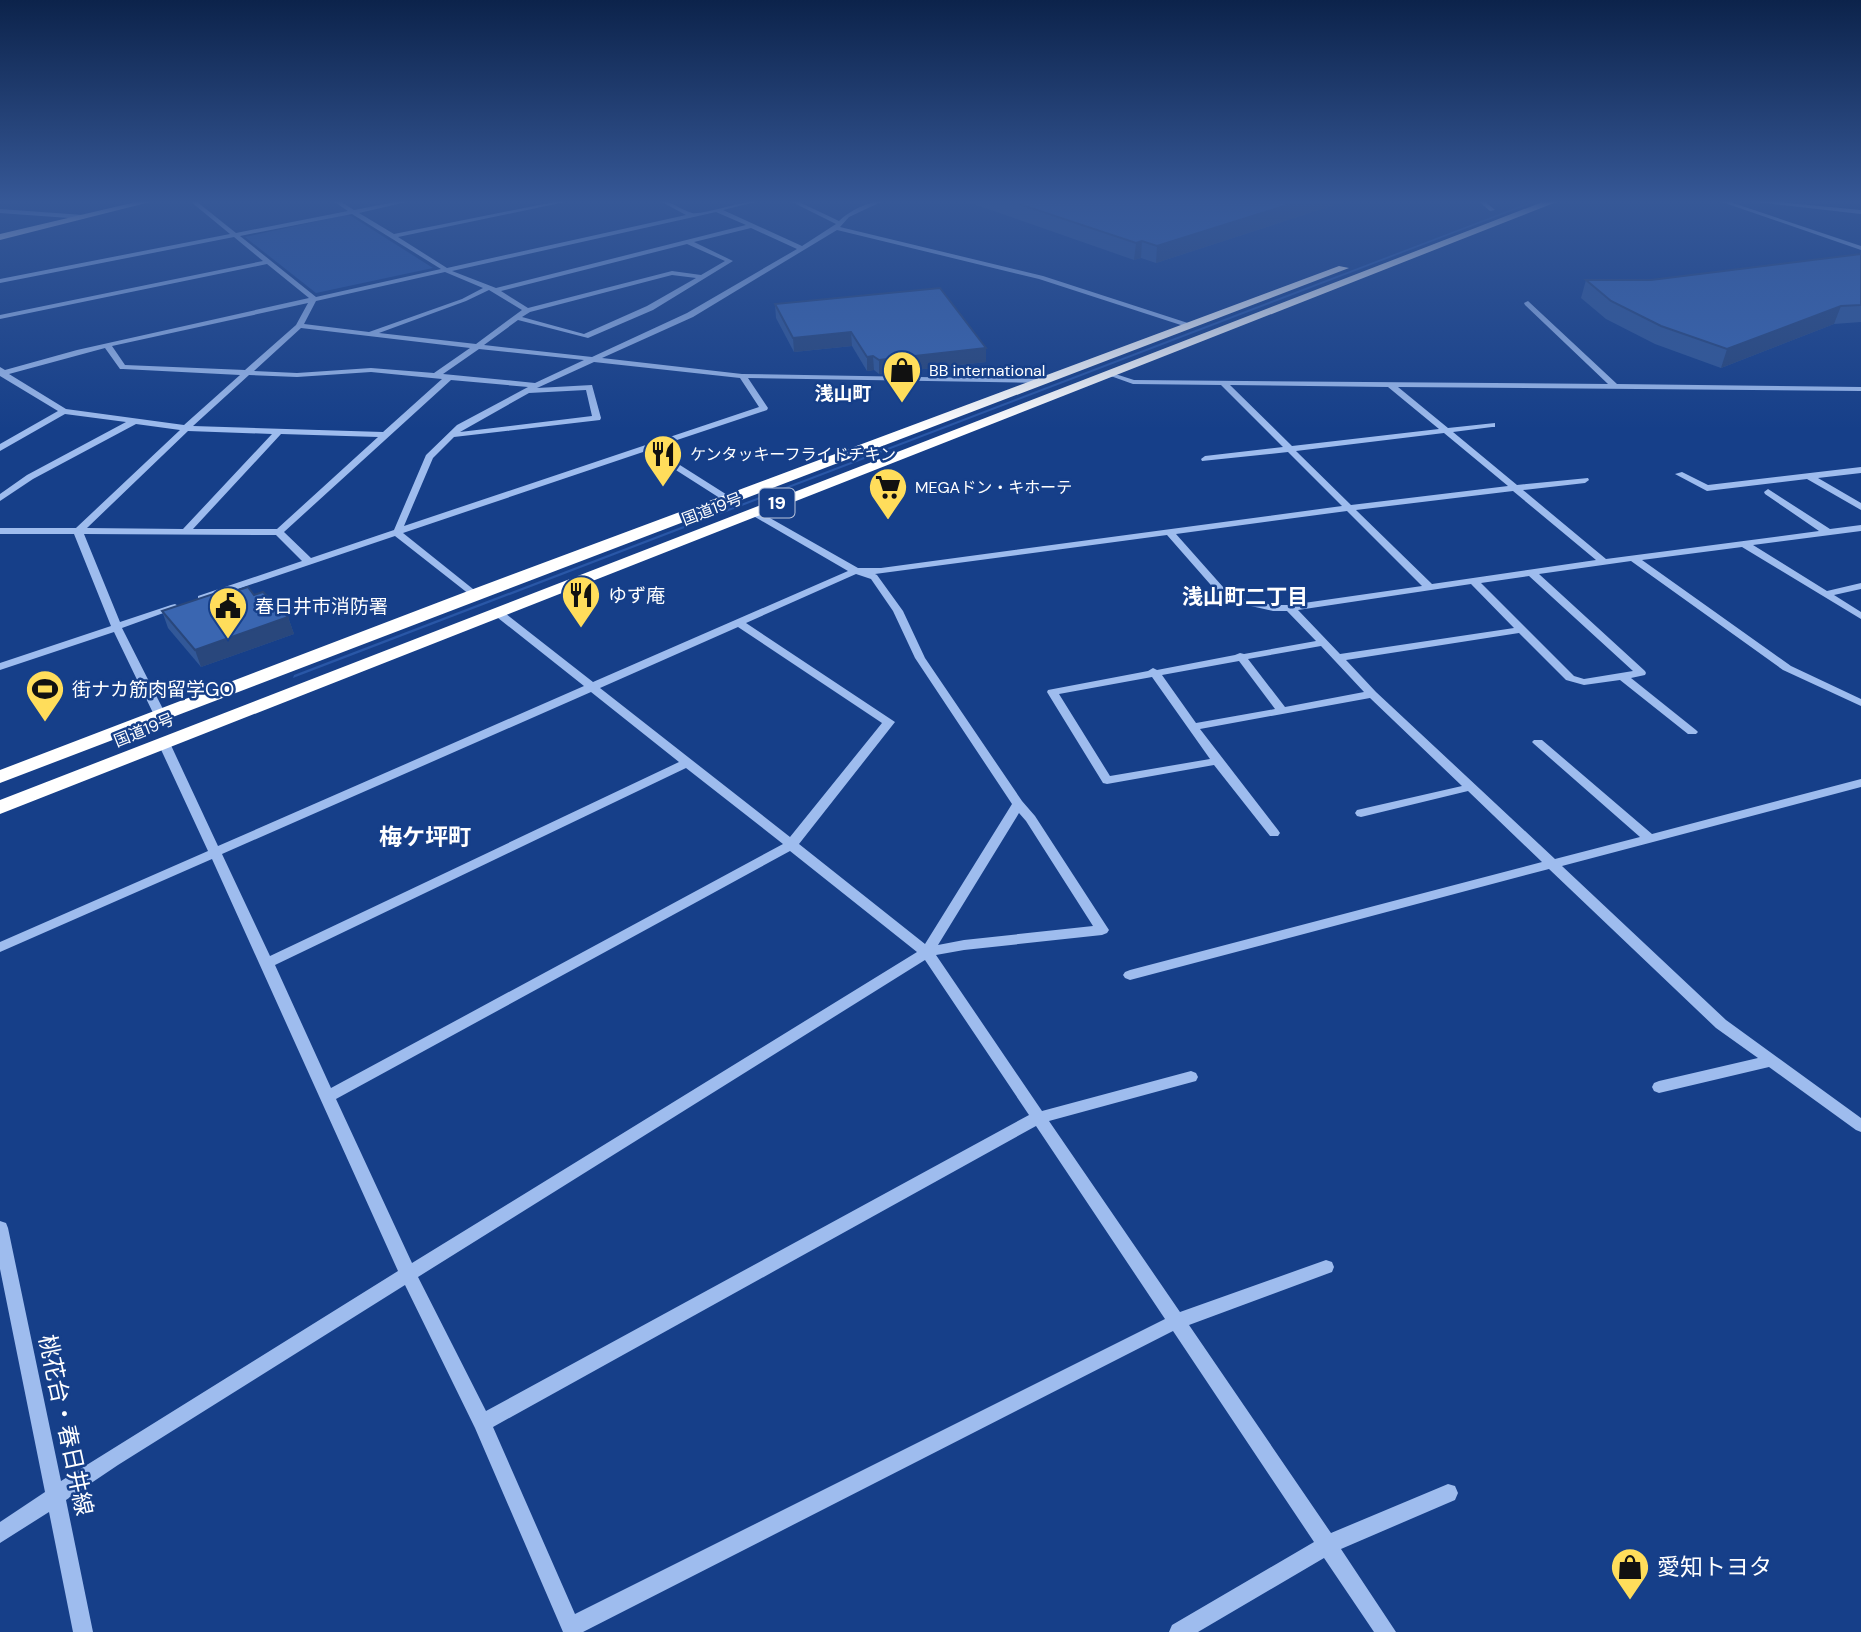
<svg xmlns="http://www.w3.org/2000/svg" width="1861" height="1632" font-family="'DM Sans','Noto Sans JP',sans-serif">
<rect width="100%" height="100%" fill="#163f89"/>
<path fill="#2957a7" d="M 1533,201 L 1538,201 L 293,678 L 294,675 Z
M 345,215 L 351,216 L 433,268 L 316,293 L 245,237 Z"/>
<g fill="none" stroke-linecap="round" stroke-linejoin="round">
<path fill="#9ebcee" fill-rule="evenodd" d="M 190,201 L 196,201 L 236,233 L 348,211 L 333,201 L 340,201 L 354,210 L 400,201 L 411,201 L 359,213 L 394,234 L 559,201 L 570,201 L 398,237 L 447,268 L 686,215 L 660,201 C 673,201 680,210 692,213 C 704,215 741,201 759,201 L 723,210 L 802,246 L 836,224 L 790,201 L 797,201 L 839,221 C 849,211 869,201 883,201 L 849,217 L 840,227 L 1043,276 L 1194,325 L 1187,327 L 1039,279 L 837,230 L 693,317 L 602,358 L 742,374 L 1040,379 L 1044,381 L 1043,383 L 748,378 L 768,408 L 767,410 L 653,448 L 732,498 L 732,502 L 726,502 L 646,451 L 403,533 L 478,593 L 479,595 L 474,598 L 395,536 L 202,601 L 198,600 L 198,596 L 302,561 L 276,535 L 84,534 L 120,622 L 171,605 L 175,604 L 180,607 L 122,628 L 166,715 L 160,718 L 154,715 L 114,632 L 0,670 L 0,663 L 111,626 L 74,534 L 0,534 L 0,528 L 76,528 L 180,430 L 136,424 L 33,479 L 0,501 L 0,494 L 27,475 L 126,422 L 65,414 L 0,451 L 0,444 L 58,411 L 0,376 L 0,367 L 5,370 L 77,350 L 309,298 L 267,264 L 0,319 L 0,315 L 263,261 L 234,237 L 0,283 L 0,279 L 230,234 ZM 716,212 L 746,225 L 496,288 L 452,271 ZM 352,214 L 441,269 L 316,297 L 240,236 ZM 751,228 L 797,249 L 687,313 L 592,357 L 484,345 L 518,320 L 588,338 L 653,310 L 733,261 L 694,242 ZM 687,244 L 725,261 L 701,275 L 672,271 L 528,308 L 501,291 ZM 445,272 L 483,288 L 462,299 L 369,332 L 304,324 L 316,301 ZM 672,275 L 696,278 L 647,306 L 584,334 L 522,317 L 530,312 ZM 489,290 L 522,310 L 476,344 L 379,333 L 466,301 ZM 308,303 L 296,325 L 245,370 L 125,365 L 112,346 ZM 301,328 L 470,348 L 434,373 L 371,368 L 297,373 L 254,371 ZM 105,348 L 120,369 L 123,369 L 240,375 L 184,425 L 66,409 L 9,374 ZM 479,349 L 584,360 L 535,383 L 443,374 ZM 594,362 L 740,378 L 759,407 L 404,526 L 433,458 L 454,437 L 600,420 L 601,418 L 592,385 L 537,388 ZM 371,372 L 442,379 L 383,432 L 193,426 L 249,375 L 297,377 ZM 451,380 L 528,387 L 457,425 L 426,455 L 394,530 L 311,558 L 284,532 ZM 586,390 L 592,416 L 460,432 L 529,393 ZM 188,431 L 272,434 L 183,529 L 87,528 ZM 281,434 L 378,437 L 277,529 L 193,529 Z
M 1478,201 L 1484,201 L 1495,210 L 1490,211 Z
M 1719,201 L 1727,201 L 1861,246 L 1861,250 Z
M 1748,201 L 1767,201 L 1861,210 L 1861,214 Z
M 0,209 L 83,215 L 86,217 L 83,219 L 0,213 Z
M 1528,301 L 1617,384 L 1861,387 L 1861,391 L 1398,387 L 1448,428 L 1495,423 L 1495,427 L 1492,427 L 1453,432 L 1517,485 L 1588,478 L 1589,480 L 1585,483 L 1523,490 L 1606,559 L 1819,531 L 1765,494 L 1764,492 L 1768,489 L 1830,529 L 1861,525 L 1861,531 L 1753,545 L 1827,591 L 1861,583 L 1861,589 L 1834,595 L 1861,612 L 1861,619 L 1742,547 L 1642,560 L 1791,666 L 1861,699 L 1861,706 L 1783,670 L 1631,561 L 1539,574 L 1645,671 L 1646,673 L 1645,675 L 1631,678 L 1696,730 L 1698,732 L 1696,734 L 1688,734 L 1620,680 L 1584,685 L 1566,680 L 1519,633 L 1346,660 L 1376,692 L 1555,859 L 1640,837 L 1534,744 L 1532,742 L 1534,740 L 1542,740 L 1652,834 L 1861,779 L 1861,787 L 1562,866 L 1726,1020 L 1861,1118 L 1861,1132 L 1856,1130 L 1769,1067 L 1659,1093 L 1654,1091 L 1652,1087 L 1654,1083 L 1659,1081 L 1758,1058 L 1716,1028 L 1549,869 L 1130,980 L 1125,978 L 1123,975 L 1125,972 L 1130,970 L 1542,862 L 1468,791 L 1361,817 L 1357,816 L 1355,813 L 1357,810 L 1462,786 L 1370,698 L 1200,729 L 1278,830 L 1280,833 L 1278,836 L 1270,836 L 1214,765 L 1107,784 L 1103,783 L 1047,692 L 1048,690 L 1148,671 L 1153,668 L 1157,670 L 1235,655 L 1240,653 L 1244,654 L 1316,641 L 1287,611 L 1273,611 L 1224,600 L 1167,535 L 875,574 L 877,575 L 903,611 L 925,658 L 1022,801 L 1035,816 L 1109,930 L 1107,933 L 1102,935 L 964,950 L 936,955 L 1042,1111 L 1191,1071 L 1196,1073 L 1198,1077 L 1196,1081 L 1049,1121 L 1180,1312 L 1326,1260 L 1332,1262 L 1334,1267 L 1332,1272 L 1189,1325 L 1331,1533 L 1448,1484 L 1455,1486 L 1458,1493 L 1455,1500 L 1341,1549 L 1396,1632 L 1374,1632 L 1324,1558 L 1198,1632 L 1169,1632 L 1172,1625 L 1314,1542 L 1173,1331 L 583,1632 L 563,1632 L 475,1428 L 405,1285 L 118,1465 L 66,1500 L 93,1632 L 73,1632 L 49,1512 L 0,1543 L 0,1522 L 45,1492 L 0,1269 L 0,1221 L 6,1223 L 8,1228 L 61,1481 L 398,1271 L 212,859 L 0,952 L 0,942 L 208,851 L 157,741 L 159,739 L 163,738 L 169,741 L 218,846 L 584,686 L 493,614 L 493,610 L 501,610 L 593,682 L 848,571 L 750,514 L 750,510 L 756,510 L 858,568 L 881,568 L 1342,506 L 1288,452 L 1202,461 L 1201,459 L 1205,456 L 1283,447 L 1221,385 L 1133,384 L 1105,374 L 1109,372 L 1134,380 L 1608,384 L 1525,305 L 1524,303 ZM 1230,385 L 1388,387 L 1439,429 L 1292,446 ZM 1444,433 L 1508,486 L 1351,505 L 1296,451 ZM 1513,491 L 1596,560 L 1432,584 L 1356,510 ZM 1347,511 L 1422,586 L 1290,605 L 1273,605 L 1231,596 L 1176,534 ZM 856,574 L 871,579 L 893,611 L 915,658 L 1012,804 L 925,944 L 799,844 L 895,722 L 746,623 ZM 1529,576 L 1633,671 L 1584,679 L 1574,676 L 1481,583 ZM 1471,584 L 1514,628 L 1340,654 L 1298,610 ZM 738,627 L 882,723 L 790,837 L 600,688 ZM 1321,646 L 1364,692 L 1285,707 L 1248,659 ZM 1239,661 L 1275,709 L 1196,723 L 1162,675 ZM 1152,677 L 1210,759 L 1110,776 L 1059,694 ZM 591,692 L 679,762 L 270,956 L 222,854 ZM 686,768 L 783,844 L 331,1088 L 275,965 ZM 1019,813 L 1026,821 L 1093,926 L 964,940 L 938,945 ZM 790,851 L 917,952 L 412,1263 L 336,1099 ZM 925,960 L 1029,1115 L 486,1411 L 418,1277 ZM 1036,1126 L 1165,1319 L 575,1614 L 493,1427 Z
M 1861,467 L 1861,473 L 1818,478 L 1861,503 L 1861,510 L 1807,479 L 1707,491 L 1675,474 L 1682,472 L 1708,485 Z"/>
<path fill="#e5edff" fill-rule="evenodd" d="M 140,201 L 154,201 L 0,240 L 0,234 Z"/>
<path fill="#fff" fill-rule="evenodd" d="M 1545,201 L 1559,201 L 0,814 L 0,800 Z
M 1339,266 L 1349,268 L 0,783 L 0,770 L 468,591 Z"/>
</g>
<path fill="#325898" d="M 965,201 L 1346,201 L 1156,263 L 1141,258 L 1134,260 Z
M 1861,254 L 1861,322 L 1834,324 L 1721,368 L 1655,344 L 1606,319 L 1581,298 L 1586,280 L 1651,280 Z
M 775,304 L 986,362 L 879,374 L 874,370 L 867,371 L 852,346 L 794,352 L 776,318 Z
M 254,595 L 288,617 L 294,634 L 201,667 L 168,628 L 162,611 L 220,596 Z"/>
<path fill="#29477c" d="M 1300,201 L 1346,201 L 1156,263 L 1157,246 Z
M 1142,241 L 1141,258 L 1134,260 L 1136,243 Z
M 1841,306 L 1834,324 L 1721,368 L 1727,349 Z
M 851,332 L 852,346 L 794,352 L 793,338 Z
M 986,348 L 986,362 L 879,374 L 879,360 Z
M 873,356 L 874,370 L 867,371 L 867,357 Z
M 288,617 L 294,634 L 201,667 L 195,650 Z"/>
<path fill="#3a66b1" stroke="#29477c" stroke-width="2" d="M 1010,201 L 1300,201 L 1157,246 L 1142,241 L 1136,243 Z
M 1861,254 L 1861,305 L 1841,306 L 1727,349 L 1661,326 L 1611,301 L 1586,280 L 1651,280 Z
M 940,288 L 986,348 L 879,360 L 873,356 L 867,357 L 851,332 L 793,338 L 775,304 Z
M 248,587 L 254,595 L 263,592 L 288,617 L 195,650 L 162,611 L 216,593 L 220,596 Z"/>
<linearGradient id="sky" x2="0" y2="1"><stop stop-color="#0c234b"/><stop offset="0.47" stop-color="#365897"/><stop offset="1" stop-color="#365897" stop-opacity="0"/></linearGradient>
<rect width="1861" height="429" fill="url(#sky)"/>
<defs>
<g id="shop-pin" transform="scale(2.0125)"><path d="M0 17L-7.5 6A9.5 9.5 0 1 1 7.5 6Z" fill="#ffdd5b" stroke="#163f89"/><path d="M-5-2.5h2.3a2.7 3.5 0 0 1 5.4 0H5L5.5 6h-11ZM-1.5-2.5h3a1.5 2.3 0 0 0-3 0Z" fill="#111"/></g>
<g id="restaurant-pin" transform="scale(2.0125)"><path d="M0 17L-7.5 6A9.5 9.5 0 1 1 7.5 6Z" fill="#ffdd5b" stroke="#163f89"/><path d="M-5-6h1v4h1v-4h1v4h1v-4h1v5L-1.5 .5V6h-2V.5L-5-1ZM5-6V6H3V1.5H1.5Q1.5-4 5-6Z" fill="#111"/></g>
<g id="supermarket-pin" transform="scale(2.0125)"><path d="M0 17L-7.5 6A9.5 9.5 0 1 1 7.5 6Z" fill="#ffdd5b" stroke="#163f89"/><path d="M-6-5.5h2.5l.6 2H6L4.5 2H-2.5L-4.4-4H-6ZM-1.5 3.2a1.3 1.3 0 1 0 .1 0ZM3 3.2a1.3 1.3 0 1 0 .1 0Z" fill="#111"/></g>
<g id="civic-pin" transform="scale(2.0125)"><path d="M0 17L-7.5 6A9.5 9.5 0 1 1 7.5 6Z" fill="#ffdd5b" stroke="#163f89"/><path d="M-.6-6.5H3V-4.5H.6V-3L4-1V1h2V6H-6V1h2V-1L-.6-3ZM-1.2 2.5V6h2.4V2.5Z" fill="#111"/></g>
<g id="stadium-pin" transform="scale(2.0125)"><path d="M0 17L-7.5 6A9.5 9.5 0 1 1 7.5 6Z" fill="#ffdd5b" stroke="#163f89"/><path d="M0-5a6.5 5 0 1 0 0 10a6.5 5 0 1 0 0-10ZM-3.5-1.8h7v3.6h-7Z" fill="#111"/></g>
</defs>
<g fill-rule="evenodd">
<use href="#shop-pin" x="902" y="370"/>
<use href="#restaurant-pin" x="663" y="454"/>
<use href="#supermarket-pin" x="888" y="487"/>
<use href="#restaurant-pin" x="581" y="595"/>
<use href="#civic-pin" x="228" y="606"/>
<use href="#stadium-pin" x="45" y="689"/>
<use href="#shop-pin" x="1630" y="1567"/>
</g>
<g text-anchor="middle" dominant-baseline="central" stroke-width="5" stroke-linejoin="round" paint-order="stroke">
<g font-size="16" fill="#fff" stroke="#163f89" text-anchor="start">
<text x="929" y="370">BB international</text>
<text x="690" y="454">ケンタッキーフライドチキン</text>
<text x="915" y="487">MEGAドン・キホーテ</text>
</g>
<g font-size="16" fill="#fff" stroke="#163f89">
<text transform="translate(712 509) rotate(-21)">国道19号</text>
<text transform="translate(144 730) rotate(-22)">国道19号</text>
</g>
<rect fill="#163f89" stroke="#b9c5dc" stroke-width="2" x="759.5" y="488.5" width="35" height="29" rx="5"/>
<g font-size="18" font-weight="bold" fill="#fff">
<text x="777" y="503">19</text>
</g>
<g font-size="19" font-weight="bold" fill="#fff" stroke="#163f89">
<text x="843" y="393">浅山町</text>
</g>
<g font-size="19" fill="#fff" stroke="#163f89" text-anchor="start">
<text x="608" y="595">ゆず庵</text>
<text x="255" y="606">春日井市消防署</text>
<text x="72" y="689">街ナカ筋肉留学GO</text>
</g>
<g font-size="21" font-weight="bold" fill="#fff" stroke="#163f89">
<text x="1245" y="597">浅山町二丁目</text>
</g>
<g font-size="23" font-weight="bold" fill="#fff" stroke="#163f89">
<text x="425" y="837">梅ケ坪町</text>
</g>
<g font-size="23" fill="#fff" stroke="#163f89">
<text transform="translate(66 1425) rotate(78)">桃花台・春日井線</text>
</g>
<g font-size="23" fill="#fff" stroke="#163f89" text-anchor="start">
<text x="1657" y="1567">愛知トヨタ</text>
</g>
</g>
</svg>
